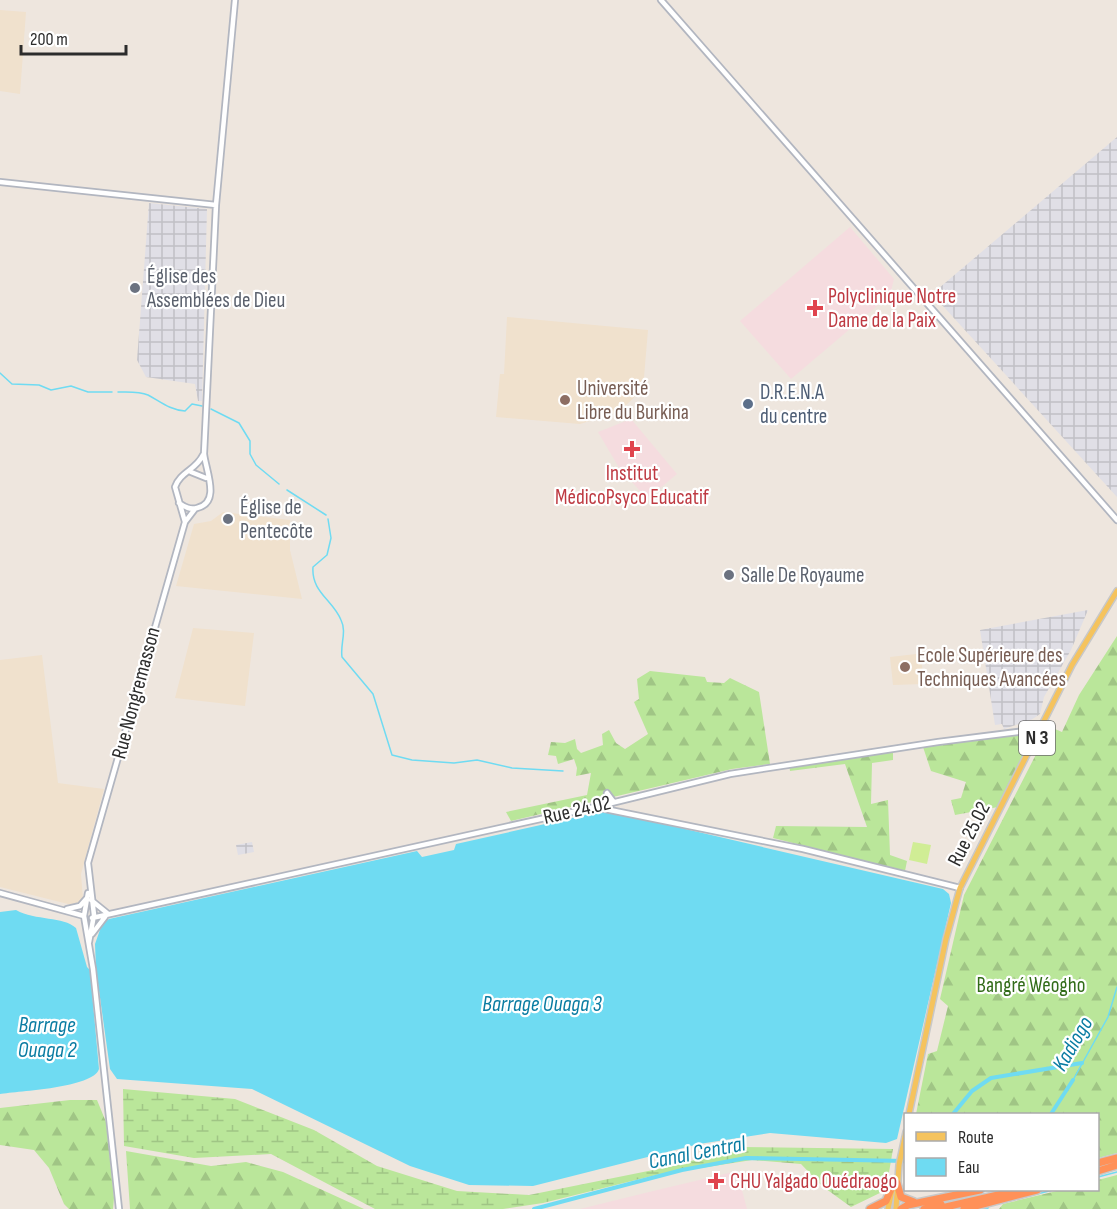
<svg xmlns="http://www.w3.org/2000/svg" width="1117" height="1209" font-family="'Sofia Sans Condensed',sans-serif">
<defs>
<pattern id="industrial-grid" width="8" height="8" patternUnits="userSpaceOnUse" patternTransform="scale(1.5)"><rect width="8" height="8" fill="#e0dfe6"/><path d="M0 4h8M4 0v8" fill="none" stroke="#c0c0c5"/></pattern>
<pattern id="forest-firs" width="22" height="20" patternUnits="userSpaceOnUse" patternTransform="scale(1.5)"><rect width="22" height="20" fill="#bae69a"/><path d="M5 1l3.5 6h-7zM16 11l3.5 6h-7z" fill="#a0c585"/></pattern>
<pattern id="wetland-marsh" width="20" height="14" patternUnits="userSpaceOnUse" patternTransform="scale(1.5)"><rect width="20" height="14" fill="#bae69a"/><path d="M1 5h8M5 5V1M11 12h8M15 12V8" fill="none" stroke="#a0c585"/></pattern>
</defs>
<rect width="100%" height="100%" fill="#eee6de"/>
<path fill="url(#industrial-grid)" d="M 1117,137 L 1117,497 L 932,294 Z
M 149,203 L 207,209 L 202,401 L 198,401 L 195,384 L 146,377 L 137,360 Z
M 1088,610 L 1071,650 L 1044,697 L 1040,714 L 1031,720 L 1004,729 L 1002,724 L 995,725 L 980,630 Z
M 252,842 L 254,852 L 238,855 L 236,845 Z"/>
<path fill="#f0e1cd" d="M 0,10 L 26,12 L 20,94 L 0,91 Z
M 507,317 L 648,330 L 643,389 L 619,412 L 580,424 L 496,417 L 500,374 L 504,374 Z
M 223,512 L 290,520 L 290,550 L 302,599 L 176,586 L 194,524 L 211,521 Z
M 193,628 L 254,633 L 245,706 L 175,698 Z
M 916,654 L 921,657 L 924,684 L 893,685 L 890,657 Z
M 42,655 L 58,783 L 104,789 L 81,874 L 83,899 L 76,906 L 0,887 L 0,660 Z"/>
<path fill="#f5dcdf" d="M 850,227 L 894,279 L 890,295 L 791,379 L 740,321 Z
M 631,419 L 677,474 L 647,499 L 618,466 L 598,432 Z
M 737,1171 L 747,1209 L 580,1209 L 649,1192 Z"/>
<path fill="url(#forest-firs)" d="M 1117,636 L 1117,1153 L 1098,1158 L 1098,1114 L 916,1114 L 928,1054 L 937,1051 L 948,1006 L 940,999 L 964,895 L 1050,727 L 1062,732 L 1079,695 Z
M 650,671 L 705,677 L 707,682 L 724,683 L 730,678 L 759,692 L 770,764 L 732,769 L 511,821 L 506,812 L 587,795 L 591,773 L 576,776 L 577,768 L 574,759 L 558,764 L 556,756 L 548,755 L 551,742 L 565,743 L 575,739 L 577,749 L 581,753 L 603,745 L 602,734 L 609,730 L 616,743 L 625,749 L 648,734 L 634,702 L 639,699 L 637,679 Z
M 1028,734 L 1035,737 L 998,807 L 955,815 L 951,800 L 961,798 L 966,782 L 931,771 L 923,747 Z
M 893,751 L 893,760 L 872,763 L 871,804 L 888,800 L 890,855 L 907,861 L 905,871 L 773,838 L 776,826 L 867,827 L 845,764 L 790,771 L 789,764 Z
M 70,1100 L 97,1100 L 106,1122 L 114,1198 L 113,1209 L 69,1209 L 64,1204 L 49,1168 L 34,1150 L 0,1145 L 0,1108 Z
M 126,1151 L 211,1166 L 246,1162 L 283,1172 L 364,1209 L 130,1209 Z
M 1117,1175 L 1117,1209 L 999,1209 L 1003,1204 L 1061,1190 L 1098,1190 L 1098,1180 Z"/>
<path fill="url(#wetland-marsh)" d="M 123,1089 L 235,1099 L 314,1130 L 377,1166 L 457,1191 L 529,1195 L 673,1166 L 741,1147 L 893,1149 L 886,1190 L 851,1207 L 822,1186 L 801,1164 L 752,1160 L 656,1175 L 543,1203 L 503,1209 L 375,1209 L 271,1154 L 194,1158 L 124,1146 Z"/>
<path fill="#d0ed95" d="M 913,842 L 931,845 L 927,864 L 909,860 Z"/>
<path fill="#6fdbf2" d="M 599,812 L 612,812 L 943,889 L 949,894 L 951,903 L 897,1139 L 886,1143 L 770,1133 L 699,1144 L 533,1186 L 469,1185 L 410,1166 L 252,1089 L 117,1079 L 110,1069 L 96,969 L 95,944 L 102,924 L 109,919 L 417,851 L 422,857 L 454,850 L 456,844 Z
M 16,910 C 36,921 63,916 76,928 L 87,967 L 90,970 L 99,1069 C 93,1088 19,1091 0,1094 L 0,912 Z"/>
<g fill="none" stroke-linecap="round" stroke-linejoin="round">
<path stroke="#6fdbf2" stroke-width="1.5" d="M 0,373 L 12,384 L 39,385 L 51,390 L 71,386 L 88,392 L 112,392
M 118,392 C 127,392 139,391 148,395 C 161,402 170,410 185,411 L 192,404 L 202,406
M 211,409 L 239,423 L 250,441 L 250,454 L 256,465 L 279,484
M 287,490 L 326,515
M 328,519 L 331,538 L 327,555 L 313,567 C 311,592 333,600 341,620 C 347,632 340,644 342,657 L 373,694 L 392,755 L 412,760 L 454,763 L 477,760 L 512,768 L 563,771
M 1073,1080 L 1108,1017 L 1117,987
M 1098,1177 L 1117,1172
M 1005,1202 L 1053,1190"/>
<path stroke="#6fdbf2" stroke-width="4" d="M 953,1114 L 972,1091 L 991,1078 L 1082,1063
M 1051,1114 L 1073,1080
M 534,1209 L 682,1170 L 746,1158 L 906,1161
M 986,1209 L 987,1207"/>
<g stroke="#b2b6c0" stroke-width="8">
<path id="secondary" d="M 661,0 L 1117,520
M 0,182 L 216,205
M 191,472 L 206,478
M 179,503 C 185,507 190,510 197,508 C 221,503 206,471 204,454 L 216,205 L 235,0
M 185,522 L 175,487 C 180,472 196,470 203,455
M 607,793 L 613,801
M 595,807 L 803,849 L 960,888
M 0,893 L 84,916
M 88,893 L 84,916 L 93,969 L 119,1209
M 91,900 L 107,913
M 67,909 L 80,906 L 87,898
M 92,918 L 595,807 L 730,774 L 938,742 L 1041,729
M 92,934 L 105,917
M 89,942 L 94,915 L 88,863 L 185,522 L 195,509"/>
</g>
<g stroke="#c8c8c8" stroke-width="8">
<path id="primary" d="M 909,1114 L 946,939 L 960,888 L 1072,665 L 1117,591
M 888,1209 L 892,1190
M 896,1209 L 899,1165 L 906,1132"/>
</g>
<g stroke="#c8c8c8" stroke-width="10">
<path id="highway" d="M 1098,1163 L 1117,1158
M 1098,1171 L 1117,1165
M 897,1183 L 901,1197 L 914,1202
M 870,1209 L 886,1201 L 893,1184
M 901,1209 L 908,1205 L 980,1190
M 924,1209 L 941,1204
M 937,1209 L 1019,1190
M 964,1209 L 1037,1190"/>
</g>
<use href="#secondary" stroke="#fff" stroke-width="4.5"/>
<use href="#primary" stroke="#f5c35d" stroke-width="5"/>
<use href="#highway" stroke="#ff9158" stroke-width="7"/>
</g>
<g fill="#6b7280" stroke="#fff" stroke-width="2">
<circle cx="135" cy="288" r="6"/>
<circle cx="228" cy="519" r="6"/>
<circle cx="729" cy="575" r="6"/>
</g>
<g fill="#e0444e" stroke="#fff" stroke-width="2">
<path d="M812 299h6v6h6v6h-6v6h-6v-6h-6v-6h6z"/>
<path d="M629 440h6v6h6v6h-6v6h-6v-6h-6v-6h6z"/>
<path d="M713 1172h6v6h6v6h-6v6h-6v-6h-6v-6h6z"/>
</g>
<g fill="#8d6e63" stroke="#fff" stroke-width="2">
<circle cx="565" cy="400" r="6"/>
<circle cx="905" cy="667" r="6"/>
</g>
<circle fill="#5c6f8a" stroke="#fff" stroke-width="2" cx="748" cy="404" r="6"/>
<g text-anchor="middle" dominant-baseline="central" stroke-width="4.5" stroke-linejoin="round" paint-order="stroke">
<rect fill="#fff" stroke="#6b6b6b" stroke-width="1.5" x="1019" y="721" width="36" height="34" rx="4.5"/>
<g font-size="20" font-weight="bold" fill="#2c2c2c">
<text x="1037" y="738">N 3</text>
</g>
<g font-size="21" fill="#5b616d" stroke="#fff" text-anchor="start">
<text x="147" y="276">Église des<tspan x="147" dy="24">Assemblées de Dieu</tspan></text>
<text x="240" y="507">Église de<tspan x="240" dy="24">Pentecôte</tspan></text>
<text x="741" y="575">Salle De Royaume</text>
</g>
<g font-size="21" fill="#be3a42" stroke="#fff" text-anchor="start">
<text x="828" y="296">Polyclinique Notre<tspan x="828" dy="24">Dame de la Paix</tspan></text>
<text x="632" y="473" text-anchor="middle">Institut<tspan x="632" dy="24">MédicoPsyco Educatif</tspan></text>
<text x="730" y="1181">CHU Yalgado Ouédraogo</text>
</g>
<g font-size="21" fill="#785e54" stroke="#fff" text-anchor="start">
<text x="577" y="388">Université<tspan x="577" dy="24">Libre du Burkina</tspan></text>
<text x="917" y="655">Ecole Supérieure des<tspan x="917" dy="24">Techniques Avancées</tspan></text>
</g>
<g font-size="21" fill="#4e5e75" stroke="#fff" text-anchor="start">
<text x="760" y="392">D.R.E.N.A<tspan x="760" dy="24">du centre</tspan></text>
</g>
<g font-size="21" fill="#2c2c2c" stroke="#fff">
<text transform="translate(136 693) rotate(-75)">Rue Nongremasson</text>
<text transform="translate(577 810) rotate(-13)">Rue 24.02</text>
<text transform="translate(969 834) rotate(-63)">Rue 25.02</text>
</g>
<g font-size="21" fill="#326c19" stroke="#fff">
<text x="1031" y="985">Bangré Wéogho</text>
</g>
<g font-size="22" font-style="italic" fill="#0a7ca2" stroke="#fff">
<text x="542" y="1004">Barrage Ouaga 3</text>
<text x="47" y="1025">Barrage<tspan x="47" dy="25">Ouaga 2</tspan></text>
<text transform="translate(1073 1044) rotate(-60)">Kadiogo</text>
<text transform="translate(697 1153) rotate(-11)">Canal Central</text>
</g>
</g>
<rect x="904" y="1113" width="195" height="78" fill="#ffffff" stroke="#ababab" stroke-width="1.5"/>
<rect x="916" y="1132" width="30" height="9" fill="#f5c35d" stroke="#ababab" stroke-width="1.5"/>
<text x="958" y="1143" font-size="18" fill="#2c2c2c">Route</text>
<rect x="916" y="1158" width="30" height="18" fill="#6fdbf2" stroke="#ababab" stroke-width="1.5"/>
<text x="958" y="1173" font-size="18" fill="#2c2c2c">Eau</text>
<path d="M21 45v9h105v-9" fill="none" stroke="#2c2c2c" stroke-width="3"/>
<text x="30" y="45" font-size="18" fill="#2c2c2c" stroke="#ffffff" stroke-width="4.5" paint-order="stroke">200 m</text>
</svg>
